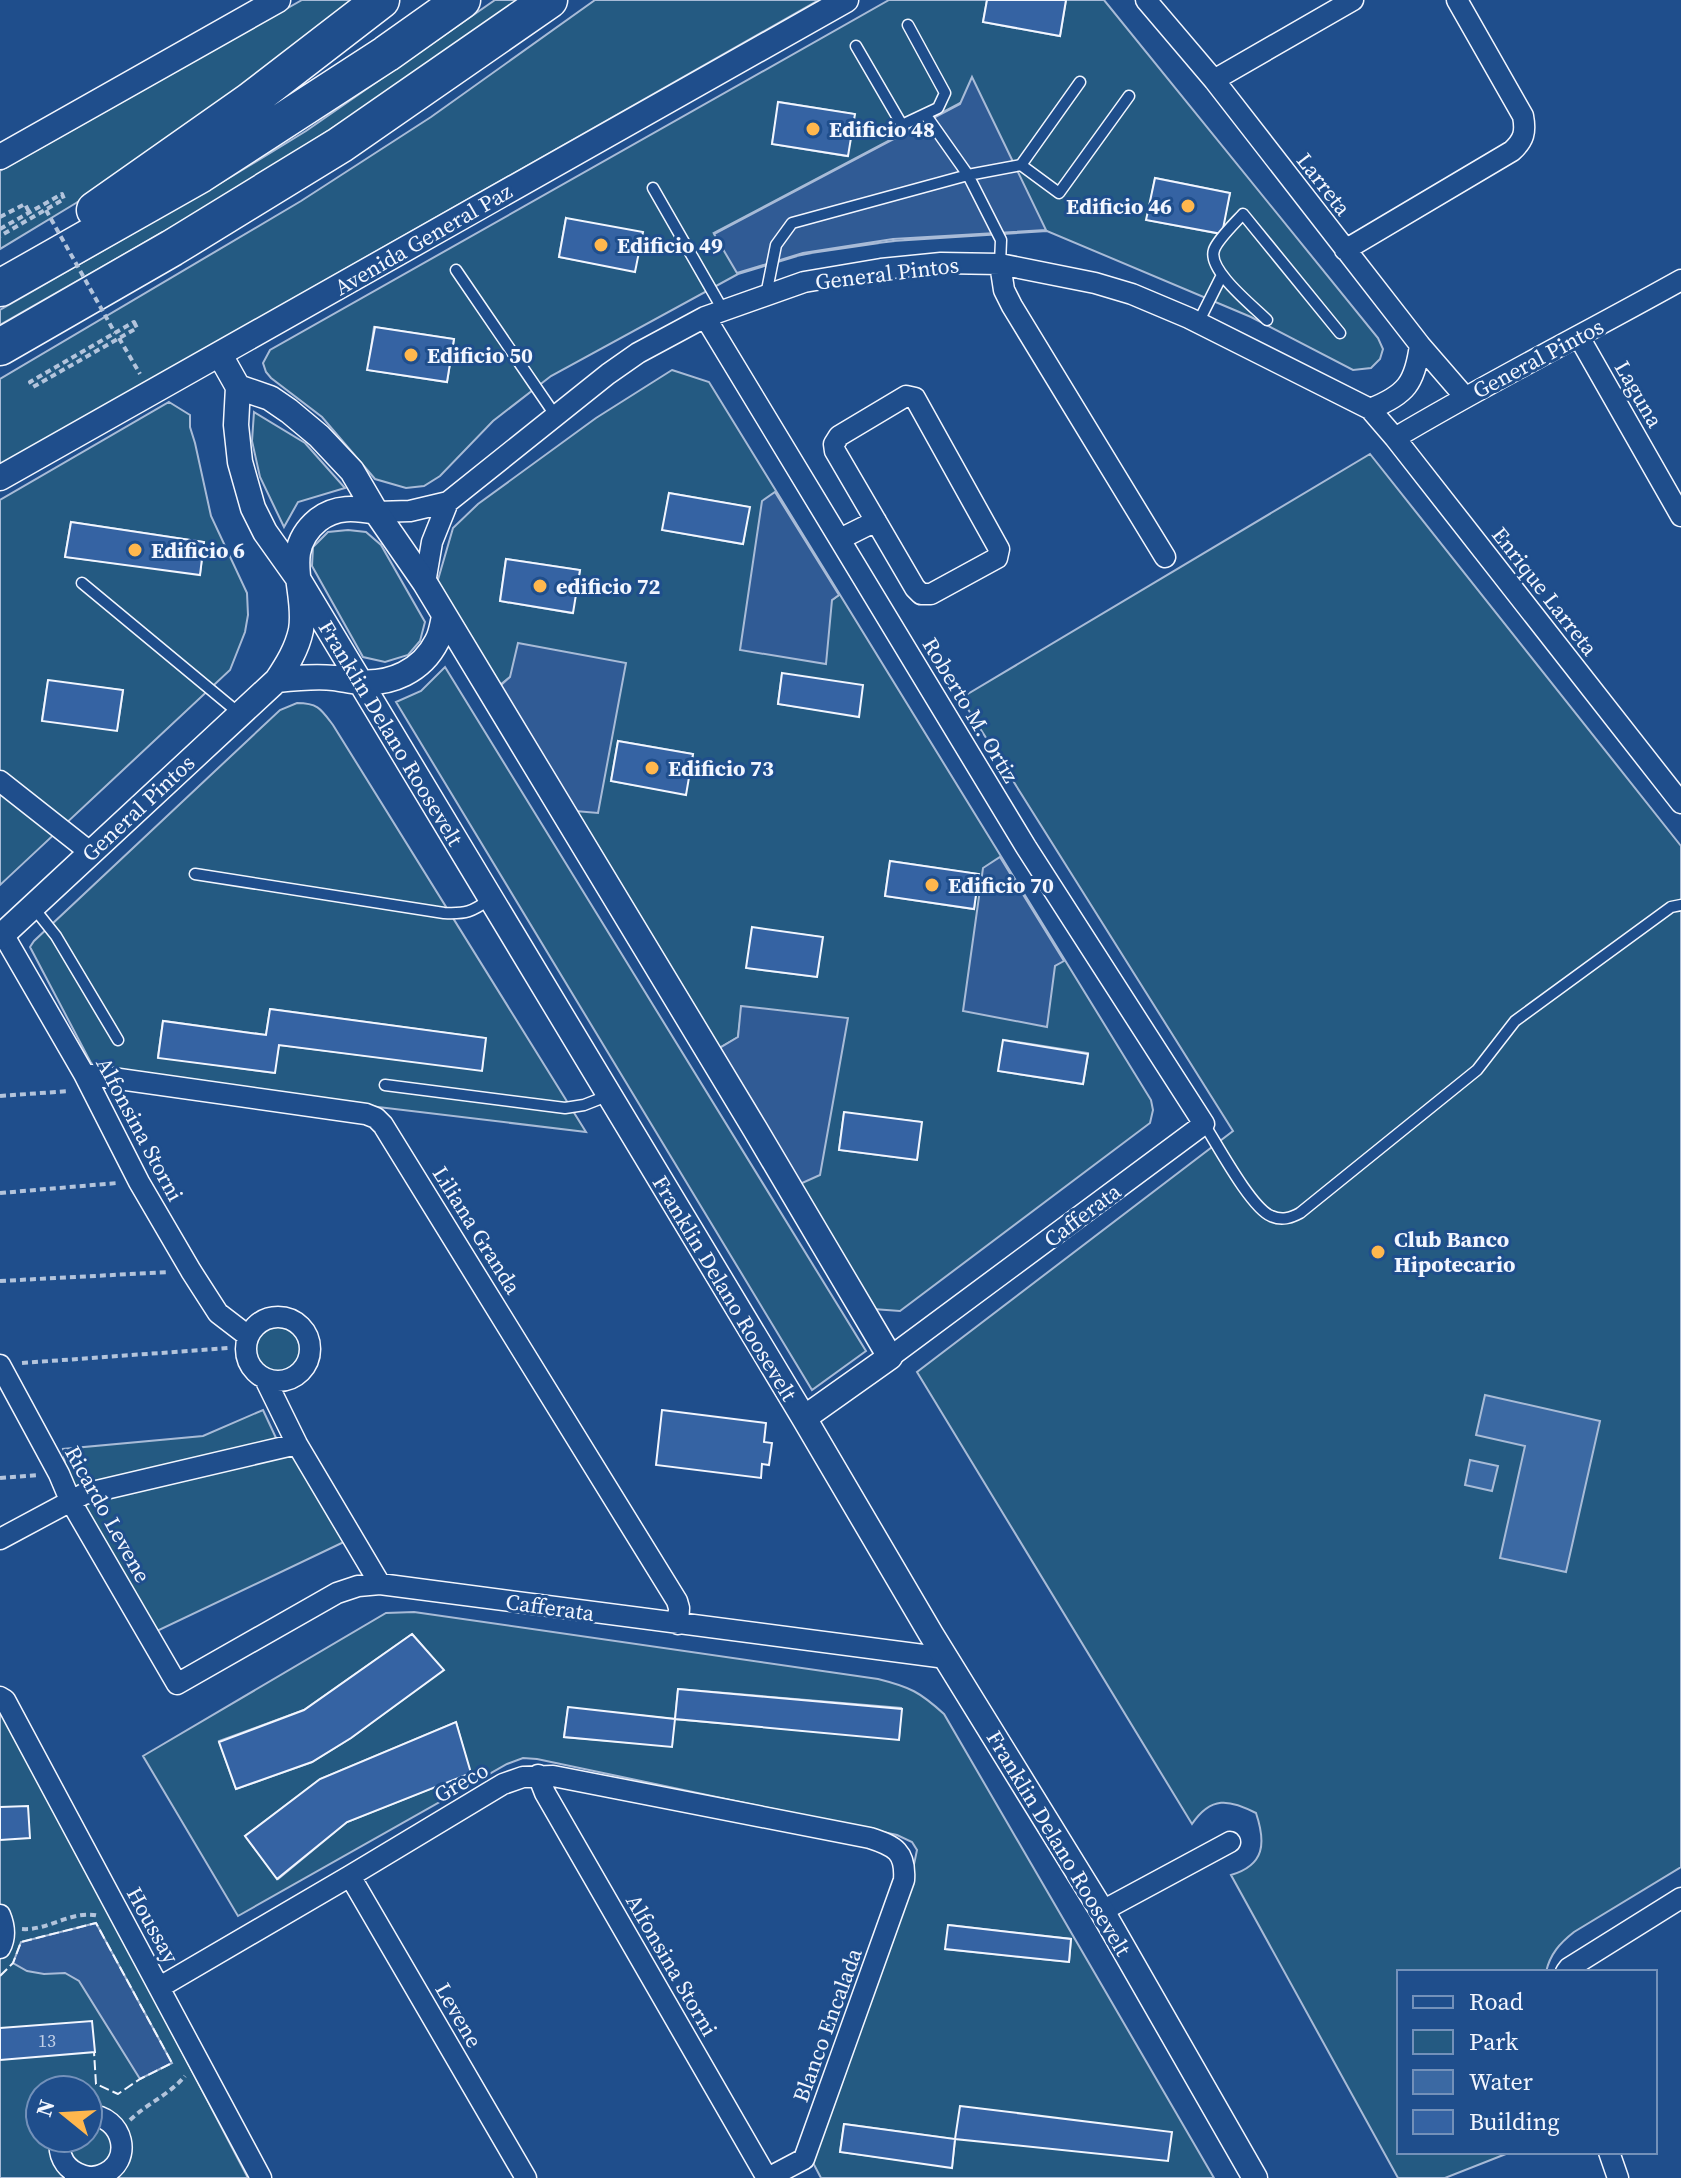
<svg xmlns="http://www.w3.org/2000/svg" width="1681" height="2178" font-family="'Source Serif 4',serif">
<rect width="100%" height="100%" fill="#1f4e8c"/>
<path fill="#245a82" stroke="#a8bbd7" stroke-width="2" fill-rule="evenodd" d="M 302,0 L 362,0 L 161,147 L 76,203 L 0,249 L 0,171 Z
M 495,0 L 518,0 L 360,110 L 237,190 L 0,325 L 0,310 L 229,178 L 306,131 Z
M 595,0 L 819,0 L 0,465 L 0,379 L 301,201 L 431,117 Z
M 889,0 L 987,0 L 983,22 L 1060,36 L 1066,0 L 1104,0 L 1378,338 L 1383,349 L 1380,359 L 1371,368 L 1353,370 L 1251,317 L 1047,231 L 893,241 L 804,254 L 738,274 L 551,376 L 493,421 L 440,476 L 424,486 L 406,488 L 375,479 L 322,417 L 271,378 L 266,372 L 263,363 L 270,350 ZM 779,102 L 854,114 L 847,156 L 772,144 ZM 960,103 L 1045,230 C 948,236 852,240 758,265 L 714,233 ZM 1155,178 L 1230,193 L 1221,234 L 1147,220 ZM 566,218 L 635,271 L 559,257 ZM 374,327 L 454,339 L 447,382 L 368,370 Z
M 672,370 L 709,382 L 1151,1100 L 1153,1110 L 1150,1123 L 900,1311 L 873,1309 L 437,583 L 453,528 L 478,504 L 596,418 ZM 775,492 L 839,595 L 832,600 ZM 669,493 L 749,507 L 743,544 L 663,530 ZM 506,559 L 580,570 L 572,613 L 500,601 ZM 782,674 L 859,716 L 778,704 ZM 510,677 L 575,810 L 500,685 ZM 618,741 L 693,754 L 685,794 L 611,781 ZM 890,861 L 978,874 L 974,909 L 885,896 ZM 752,928 L 822,937 L 817,977 L 747,968 ZM 742,1006 L 799,1184 L 719,1048 L 738,1037 ZM 1004,1040 L 1088,1053 L 1083,1084 L 999,1071 ZM 844,1113 L 921,1122 L 917,1160 L 839,1150 Z
M 169,402 L 190,415 L 190,427 L 195,443 L 211,516 L 247,593 L 248,615 L 245,632 L 230,670 L 0,885 L 0,500 ZM 71,522 L 204,542 L 200,574 L 65,557 ZM 48,681 L 123,690 L 117,730 L 42,720 Z
M 254,412 L 305,443 L 345,488 L 298,502 L 284,527 L 260,477 L 252,441 Z
M 1370,454 L 1681,846 L 1681,1867 L 1574,1932 C 1560,1943 1550,1954 1546,1972 L 1399,1972 L 1399,2152 L 1511,2152 L 1445,2178 L 1398,2178 L 1231,1875 C 1265,1865 1266,1843 1256,1813 C 1229,1799 1211,1796 1192,1824 L 917,1372 L 1233,1131 L 961,698 Z
M 348,530 L 366,532 L 381,545 L 425,622 L 420,641 L 408,655 L 385,662 L 363,657 L 312,566 L 313,547 L 328,532 Z
M 445,667 L 866,1351 L 812,1390 L 396,702 L 421,691 Z
M 297,703 C 318,703 321,709 333,725 L 586,1132 L 378,1107 L 101,1068 L 91,1063 L 30,947 L 34,941 L 280,710 ZM 270,1009 L 485,1038 L 482,1070 L 279,1045 L 274,1073 L 158,1057 L 163,1021 L 266,1035 Z
M251 1349a26 26 0 1 1 52 0a26 26 0 1 1-52 0Z
M 263,1410 L 277,1440 L 77,1489 L 67,1480 L 63,1449 L 203,1436 Z
M 290,1451 L 348,1540 L 157,1631 L 80,1506 L 84,1499 Z
M 414,1612 L 878,1679 C 910,1687 920,1692 944,1714 L 1214,2178 L 821,2178 L 811,2159 L 912,1874 L 917,1850 L 912,1842 L 897,1835 L 537,1759 L 523,1758 L 507,1764 L 238,1916 L 143,1756 L 386,1613 ZM 412,1634 L 443,1670 L 351,1738 L 312,1762 L 236,1789 L 219,1741 L 304,1710 ZM 678,1689 L 901,1708 L 899,1739 L 675,1719 ZM 568,1708 L 674,1719 L 672,1746 L 564,1737 ZM 456,1722 L 470,1773 L 347,1822 L 278,1879 L 245,1836 L 320,1779 ZM 949,1925 L 1071,1939 L 1069,1962 L 946,1949 ZM 844,2124 L 955,2139 L 952,2167 L 840,2152 Z
M 0,1708 L 3,1710 L 248,2178 L 0,2178 ZM 40,2090 L 88,2090 L 88,2138 L 40,2138 Z"/>
<path fill="#305b95" stroke="#a8bbd7" stroke-width="2" d="M 972,77 L 1046,230 L 893,239 L 803,253 L 737,273 L 714,234 L 960,104 Z
M 775,492 L 839,595 L 832,600 L 826,664 L 740,650 L 762,501 Z
M 518,643 L 626,663 L 598,813 L 575,811 L 500,686 L 510,677 Z
M 1000,857 L 1064,961 L 1055,966 L 1047,1027 L 963,1011 L 983,868 Z
M 741,1006 L 848,1018 L 820,1175 L 800,1184 L 718,1049 L 738,1037 Z
M 96,1923 L 172,2063 L 140,2079 L 79,1981 L 65,1973 L 44,1974 L 27,1971 L 13,1963 L 21,1942 Z"/>
<path fill="#3b69a3" stroke="#a8bbd7" stroke-width="2" d="M 1485,1395 L 1600,1421 L 1566,1572 L 1500,1558 L 1525,1446 L 1476,1435 Z
M 1470,1460 L 1498,1466 L 1492,1491 L 1465,1485 Z"/>
<path fill="#3563a3" stroke="#f2f6ff" stroke-width="2" d="M 987,0 L 1066,0 L 1060,36 L 983,22 Z
M 778,102 L 855,114 L 848,156 L 772,144 Z
M 1155,178 L 1230,193 L 1222,234 L 1146,220 Z
M 566,218 L 643,232 L 635,272 L 559,257 Z
M 375,327 L 454,339 L 447,382 L 367,370 Z
M 669,493 L 750,507 L 743,544 L 662,530 Z
M 71,522 L 204,542 L 200,575 L 65,557 Z
M 506,559 L 580,570 L 573,613 L 500,601 Z
M 782,673 L 863,685 L 859,717 L 778,704 Z
M 48,680 L 123,690 L 117,731 L 42,721 Z
M 618,741 L 693,754 L 686,795 L 611,781 Z
M 890,861 L 979,874 L 974,909 L 885,896 Z
M 752,927 L 823,937 L 817,977 L 746,968 Z
M 270,1009 L 486,1038 L 482,1071 L 279,1045 L 275,1073 L 158,1058 L 163,1021 L 266,1035 Z
M 1003,1040 L 1088,1054 L 1083,1084 L 998,1071 Z
M 844,1112 L 922,1122 L 917,1160 L 839,1150 Z
M 662,1410 L 766,1423 L 764,1442 L 772,1443 L 769,1465 L 762,1464 L 761,1478 L 656,1465 Z
M 412,1634 L 444,1670 L 351,1738 L 312,1762 L 236,1789 L 219,1742 L 304,1710 Z
M 678,1689 L 902,1709 L 899,1740 L 675,1719 Z
M 568,1707 L 675,1719 L 672,1747 L 564,1737 Z
M 456,1722 L 471,1773 L 347,1822 L 277,1879 L 245,1836 L 320,1779 Z
M 28,1806 L 30,1838 L 0,1840 L 0,1807 Z
M 948,1925 L 1071,1939 L 1069,1962 L 945,1949 Z
M 92,2021 L 95,2052 L 0,2060 L 0,2028 Z
M 960,2106 L 1172,2132 L 1168,2161 L 955,2139 Z
M 844,2124 L 955,2139 L 952,2168 L 840,2152 Z"/>
<g fill="none" stroke-linecap="round" stroke-linejoin="round">
<g stroke="#f2f6ff" stroke-width="13">
<path id="service" d="M 856,46 L 902,125 L 938,108 L 945,93 L 908,25
M 925,114 L 968,175 L 1021,165 L 1080,82
M 1021,165 L 1059,193 L 1129,96
M 653,188 L 723,310
M 456,270 L 555,415
M 766,295 L 776,245 L 792,223 L 968,175 L 1001,240 L 1000,264
M 1267,320 C 1253,306 1207,270 1214,250 C 1217,240 1235,223 1243,214 L 1340,333
M 1198,323 L 1222,275
M 82,583 L 240,714
M 195,874 L 444,913 C 466,914 472,912 490,899
M 33,907 L 56,936 L 118,1040
M 385,1085 L 565,1108 L 584,1105 L 607,1096
M 1204,1124 C 1217,1144 1251,1208 1271,1216 C 1282,1221 1291,1218 1300,1213 L 1477,1070 L 1515,1021 L 1671,907 L 1681,905"/>
</g>
<g stroke="#f2f6ff" stroke-width="23">
<path id="minor" d="M 1146,0 L 1214,80 L 1420,345 L 1465,397
M 1214,80 L 1353,0
M 1345,250 L 1512,151 C 1524,140 1526,132 1523,116 L 1457,0
M 1000,264 L 1004,290 L 1012,306 L 1165,557
M 705,317 L 1026,847 L 1204,1124 L 890,1357
M 1579,337 L 1681,516
M 906,396 L 915,398 L 999,549 L 997,558 L 931,594 L 921,594 L 915,588 L 835,451 L 834,444 L 839,436 Z
M 1370,409 C 1406,395 1415,383 1420,345
M 1395,438 C 1489,382 1586,333 1681,280
M 376,512 L 410,511 L 448,502 L 608,374 L 638,353 L 705,317 L 804,282 L 881,269 L 941,263 L 1000,264 L 1095,283 L 1132,294 L 1189,318 L 1370,409 L 1395,438 L 1681,803
M 840,539 L 876,521
M 425,583 L 432,542 L 448,502
M 0,781 L 90,852
M 3,934 L 84,1074 L 139,1182 L 191,1271 L 218,1313 L 248,1336
M 84,1074 L 366,1114 L 376,1118 L 383,1125 L 677,1601 L 679,1608 L 678,1624
M246 1349a32 32 0 1 1 64 0a32 32 0 1 1-64 0Z
M 0,1365 L 59,1474 L 70,1500 L 177,1684 L 337,1593 L 358,1586 L 380,1584 L 946,1658
M 265,1379 L 297,1444 L 380,1584
M 0,1539 L 84,1494 L 297,1444
M 0,1697 L 5,1700 L 261,2178
M 538,1775 L 545,1793 L 767,2178
M 350,1876 L 526,2178
M 1102,1911 L 1230,1842
M 0,1915 C 5,1927 6,1937 0,1948
M 1566,1972 L 1569,1968 L 1681,1898
M 160,1987 L 350,1876 L 503,1784 L 523,1777 L 553,1776 L 870,1838 C 895,1846 906,1852 904,1880 L 804,2159 L 768,2178
M 60,2138 C 57,2159 68,2173 89,2177
M 1609,2152 L 1618,2178
M 75,2178 C 84,2177 93,2178 101,2175 C 135,2163 124,2115 88,2115"/>
</g>
<g stroke="#f2f6ff" stroke-width="27">
<path id="tertiary" d="M 0,157 L 278,0
M 220,355 L 238,387 L 236,425 L 240,462 L 253,508 L 265,532 L 297,577 L 804,1418 L 931,1634 L 1102,1911 L 1255,2178
M 238,387 L 270,398 L 289,411 L 319,436 L 352,471 L 376,512 L 425,583 L 755,1129 L 890,1357 L 804,1418
M 0,478 L 846,0
M 277,680 C 296,678 315,676 334,678 C 342,679 350,681 358,682 C 391,685 422,671 437,641 C 441,634 442,625 444,617
M 0,937 L 277,680 C 287,665 297,649 301,630 C 308,590 279,552 318,520 C 336,506 355,508 376,512"/>
</g>
<g stroke="#f2f6ff" stroke-width="39">
<path id="motorway" d="M 95,210 L 250,101 L 381,0
M 0,288 L 201,174 L 386,54 L 462,0
M 0,347 L 172,248 L 340,145 L 549,0"/>
</g>
<path stroke="#b3c4dc" stroke-width="4" stroke-dasharray="6 4" stroke-linecap="butt" d="M 0,217 L 25,204 L 29,212
M 0,229 L 62,194 L 64,199 L 0,236
M 134,322 L 137,328 L 33,387 L 30,382 Z
M 119,338 L 140,374
M 0,1096 L 69,1091
M 0,1193 L 117,1183
M 0,1281 L 169,1272
M 22,1363 L 229,1348
M 0,1478 L 38,1475
M 22,1929 C 48,1931 73,1909 99,1916
M 130,2120 C 148,2103 170,2094 185,2076"/>
<use href="#service" stroke="#1f4e8c" stroke-width="10"/>
<use href="#minor" stroke="#1f4e8c" stroke-width="20"/>
<use href="#tertiary" stroke="#1f4e8c" stroke-width="24"/>
<use href="#motorway" stroke="#1f4e8c" stroke-width="36"/>
<path stroke="#b3c4dc" stroke-width="4" stroke-dasharray="6 4" stroke-linecap="butt" d="M 46,210 L 115,333"/>
<path stroke="#f2f6ff" stroke-width="2" stroke-dasharray="10 4" stroke-linecap="butt" d="M 0,1976 L 13,1963 L 21,1942 L 96,1923 L 172,2063 L 140,2079 L 118,2094 L 96,2084 L 94,2052"/>
</g>
<g fill="#ffb74d" stroke="#1f4e8c" stroke-width="3">
<circle cx="813" cy="129" r="8"/>
<circle cx="1188" cy="206" r="8"/>
<circle cx="601" cy="245" r="8"/>
<circle cx="411" cy="355" r="8"/>
<circle cx="135" cy="550" r="8"/>
<circle cx="540" cy="586" r="8"/>
<circle cx="652" cy="768" r="8"/>
<circle cx="932" cy="885" r="8"/>
<circle cx="1378" cy="1252" r="8"/>
</g>
<g text-anchor="middle" dominant-baseline="central" stroke-width="6" stroke-linejoin="round" paint-order="stroke">
<g font-size="18" fill="#c3d1e8">
<text x="47" y="2040">13</text>
</g>
<g font-size="22" font-weight="bold" fill="#f2f6ff" stroke="#1f4e8c" text-anchor="start">
<text x="829" y="129">Edificio 48</text>
<text x="1172" y="206" text-anchor="end">Edificio 46</text>
<text x="617" y="245">Edificio 49</text>
<text x="427" y="355">Edificio 50</text>
<text x="151" y="550">Edificio 6</text>
<text x="556" y="586">edificio 72</text>
<text x="668" y="768">Edificio 73</text>
<text x="948" y="885">Edificio 70</text>
<text x="1394" y="1239">Club Banco<tspan x="1394" dy="25">Hipotecario</tspan></text>
</g>
<g font-size="22" fill="#f2f6ff" stroke="#1f4e8c">
<text transform="translate(1324 184) rotate(52)">Larreta</text>
<text transform="translate(423 239) rotate(-30)">Avenida General Paz</text>
<text transform="translate(887 273) rotate(-7)">General Pintos</text>
<text transform="translate(1538 358) rotate(-28)">General Pintos</text>
<text transform="translate(1639 394) rotate(60)">Laguna</text>
<text transform="translate(1545 591) rotate(52)">Enrique Larreta</text>
<text transform="translate(971 710) rotate(59)">Roberto M. Ortiz</text>
<text transform="translate(391 733) rotate(59)">Franklin Delano Roosevelt</text>
<text transform="translate(138 808) rotate(-43)">General Pintos</text>
<text transform="translate(140 1129) rotate(62)">Alfonsina Storni</text>
<text transform="translate(1082 1215) rotate(-37)">Cafferata</text>
<text transform="translate(477 1230) rotate(58)">Liliana Granda</text>
<text transform="translate(725 1288) rotate(59)">Franklin Delano Roosevelt</text>
<text transform="translate(108 1514) rotate(61)">Ricardo Levene</text>
<text transform="translate(550 1607) rotate(8)">Cafferata</text>
<text transform="translate(461 1782) rotate(-30)">Greco</text>
<text transform="translate(1059 1843) rotate(59)">Franklin Delano Roosevelt</text>
<text transform="translate(153 1925) rotate(61)">Houssay</text>
<text transform="translate(672 1965) rotate(60)">Alfonsina Storni</text>
<text transform="translate(459 2015) rotate(60)">Levene</text>
<text transform="translate(827 2025) rotate(-70)">Blanco Encalada</text>
</g>
</g>
<rect x="1397" y="1970" width="260" height="184" fill="#1f4e8c" stroke="#7391ba" stroke-width="2"/>
<rect x="1413" y="1996" width="40" height="12" fill="#1f4e8c" stroke="#7391ba" stroke-width="2"/>
<text x="1469" y="2010" font-size="24" fill="#f2f6ff">Road</text>
<rect x="1413" y="2030" width="40" height="24" fill="#245a82" stroke="#7391ba" stroke-width="2"/>
<text x="1469" y="2050" font-size="24" fill="#f2f6ff">Park</text>
<rect x="1413" y="2070" width="40" height="24" fill="#3b69a3" stroke="#7391ba" stroke-width="2"/>
<text x="1469" y="2090" font-size="24" fill="#f2f6ff">Water</text>
<rect x="1413" y="2110" width="40" height="24" fill="#3563a3" stroke="#7391ba" stroke-width="2"/>
<text x="1469" y="2130" font-size="24" fill="#f2f6ff">Building</text>
<g transform="translate(64 2114) rotate(288)"><circle r="38" fill="#1f4e8c" stroke="#7391ba" stroke-width="2"/>
<path d="M0-6L14 30L0 20L-14 30Z" fill="#ffb74d"/>
<text y="-12" font-size="22" font-weight="bold" text-anchor="middle" fill="#f2f6ff">N</text>
</g>
</svg>
